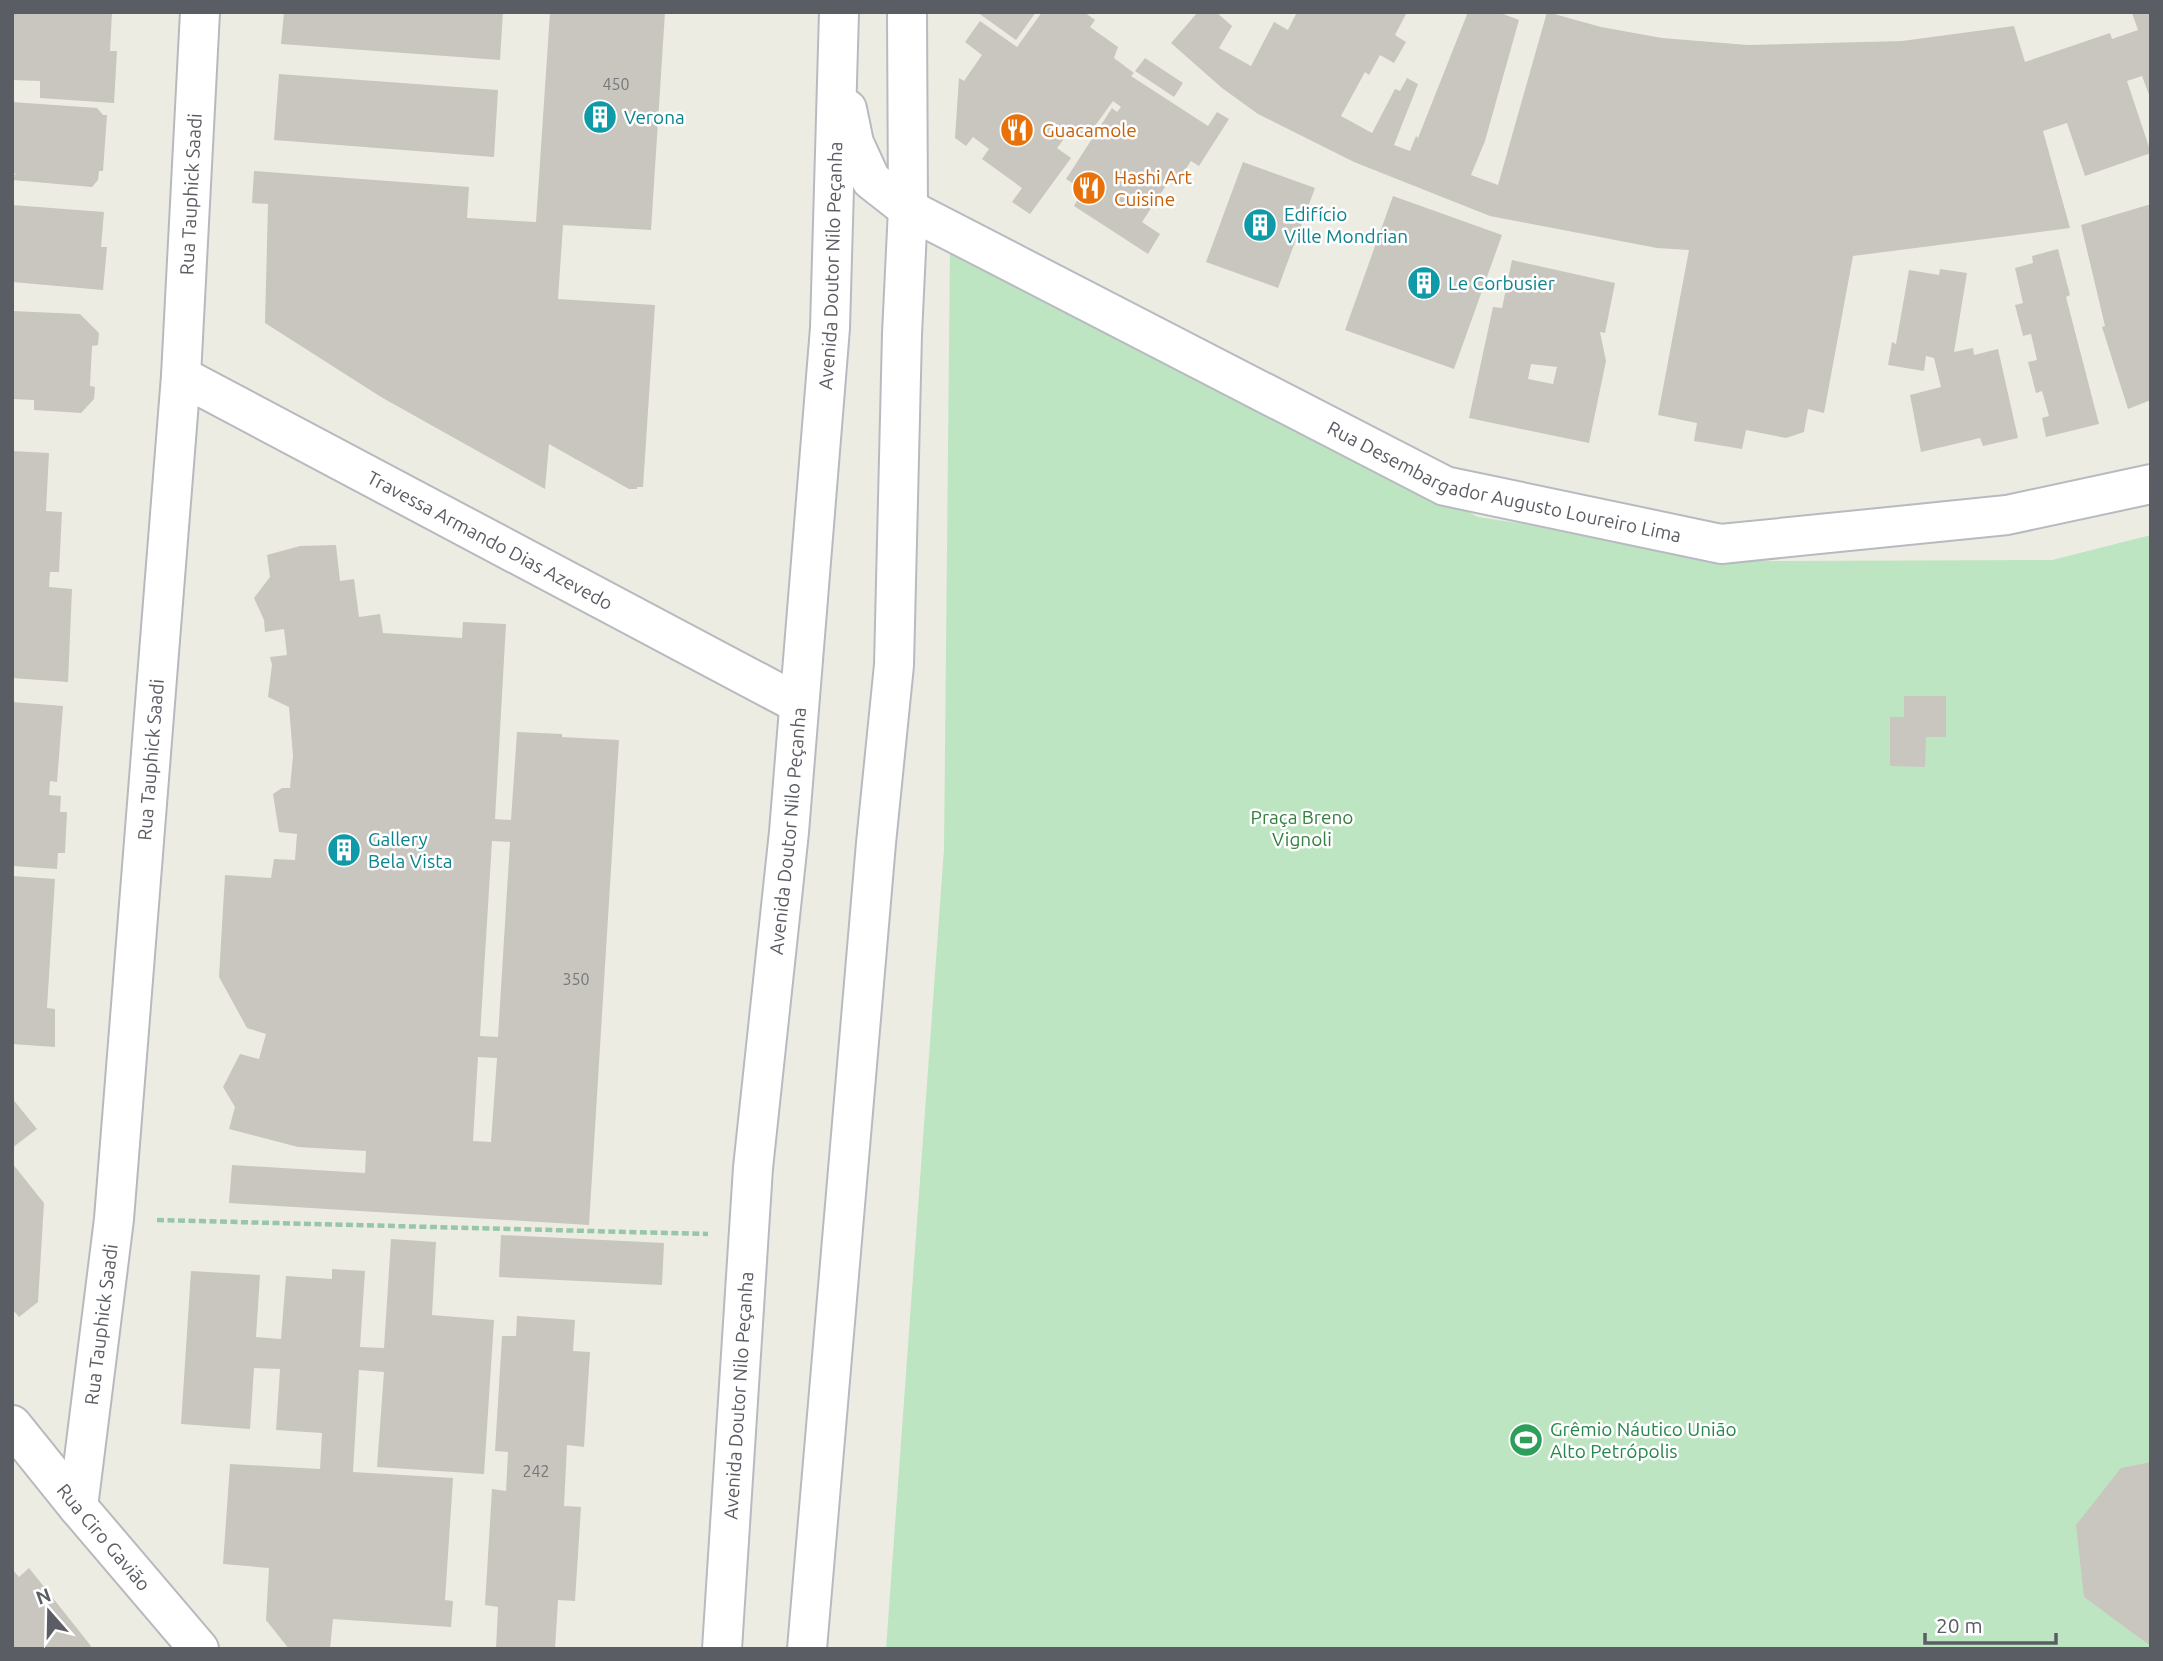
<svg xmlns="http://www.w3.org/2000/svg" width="2163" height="1661" font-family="Ubuntu,sans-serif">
<rect width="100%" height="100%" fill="#edece2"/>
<path fill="#bee5c1" d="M 950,245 L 1478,517 L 1765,561 L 2052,560 L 2151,535 L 2151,1649 L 886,1649 L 944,849 Z"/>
<path fill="#c8c6bf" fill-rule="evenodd" d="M 12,12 L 112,12 L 110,51 L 117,51 L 114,103 L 40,98 L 40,81 L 12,80 Z
M 284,12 L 503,12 L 500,60 L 281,44 Z
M 550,12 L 665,12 L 651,230 L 563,225 L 558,299 L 655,305 L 643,487 L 637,487 L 637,489 L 629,489 L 549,444 L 545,489 L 381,397 L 265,323 L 268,204 L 252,203 L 254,171 L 469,187 L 467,218 L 536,222 Z
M 977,12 L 1036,12 L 1016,40 Z
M 1042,12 L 1084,12 L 1095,20 L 1090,27 L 1118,47 L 1114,58 L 1134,73 L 1131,76 L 1208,126 L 1217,112 L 1229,119 L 1199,166 L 1191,161 L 1179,179 L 1173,175 L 1142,222 L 1160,234 L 1148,254 L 1074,206 L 1083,190 L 1066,179 L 1112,108 L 1117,112 L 1121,107 L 1113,101 L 1087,137 L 1073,127 L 1057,148 L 1071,158 L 1030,214 L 1012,202 L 1022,188 L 982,159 L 989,149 L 973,137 L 966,146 L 955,138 L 959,78 L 964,81 L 982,55 L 965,42 L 980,21 L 1017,47 Z
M 1198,12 L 1216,12 L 1232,26 L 1219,48 L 1251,66 L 1274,22 L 1288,30 L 1297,12 L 1407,12 L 1395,35 L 1406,42 L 1394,63 L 1380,55 L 1369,75 L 1365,72 L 1341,116 L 1372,133 L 1395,89 L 1400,91 L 1407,78 L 1418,84 L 1394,145 L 1410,151 L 1416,136 L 1418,138 L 1468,12 L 1498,12 L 1519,20 L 1485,141 L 1471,175 L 1498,185 L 1547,12 L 1601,27 L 1662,38 L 1748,45 L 1902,41 L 2014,26 L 2025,62 L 2110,33 L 2112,39 L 2138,30 L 2132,13 L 2151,12 L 2151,100 L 2142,76 L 2127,81 L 2151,153 L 2085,176 L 2067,123 L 2043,131 L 2070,228 L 1853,256 L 1824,413 L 1808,409 L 1804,432 L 1786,438 L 1746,430 L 1742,449 L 1694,441 L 1697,423 L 1658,415 L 1689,250 L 1657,248 L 1490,216 L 1354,162 L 1258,114 L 1222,88 L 1171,43 Z
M 1145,58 L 1183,83 L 1174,97 L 1135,71 Z
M 279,74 L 498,90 L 494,157 L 274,140 Z
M 12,102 L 97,108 L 103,115 L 107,115 L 103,171 L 99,171 L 98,180 L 92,187 L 12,180 L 12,176 L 16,174 L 12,173 Z
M 1243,162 L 1315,188 L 1278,288 L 1206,262 Z
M 1393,196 L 1502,235 L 1454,369 L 1345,330 Z
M 2151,204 L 2151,400 L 2128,409 L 2102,327 L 2105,326 L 2081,225 Z
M 12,205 L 104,212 L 101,247 L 107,247 L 103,290 L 12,282 Z
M 2058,249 L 2070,295 L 2066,297 L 2099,424 L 2046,437 L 2042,418 L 2049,416 L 2042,391 L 2036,393 L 2028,362 L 2037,360 L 2031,334 L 2023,336 L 2015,305 L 2023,303 L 2015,268 L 2033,263 L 2032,256 Z
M 1512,260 L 1615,283 L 1605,333 L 1600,332 L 1606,361 L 1589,443 L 1469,418 L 1493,307 L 1502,308 ZM 1531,364 L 1557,367 L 1553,384 L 1528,379 Z
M 1940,269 L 1967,273 L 1954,352 L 1973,348 L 1974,355 L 1998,349 L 2018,438 L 1983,446 L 1980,438 L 1921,452 L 1910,395 L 1941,387 L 1934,358 L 1926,356 L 1924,371 L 1888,365 L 1892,342 L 1896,344 L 1909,270 L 1939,275 Z
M 12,311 L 80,314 L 99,333 L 98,345 L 92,346 L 90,386 L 95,387 L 94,399 L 81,413 L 34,410 L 34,400 L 12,399 Z
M 12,451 L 49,453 L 46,511 L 62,512 L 59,572 L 50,572 L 49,587 L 72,589 L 68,682 L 12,678 Z
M 336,545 L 340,581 L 354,579 L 359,617 L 380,614 L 383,633 L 462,638 L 463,622 L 506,624 L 495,819 L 511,820 L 517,732 L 562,734 L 562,737 L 619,740 L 589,1225 L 229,1203 L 232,1165 L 365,1173 L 366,1151 L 298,1147 L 229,1129 L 235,1107 L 223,1087 L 240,1054 L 259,1059 L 266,1034 L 247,1028 L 219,977 L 225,875 L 271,878 L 274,859 L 295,860 L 297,834 L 279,832 L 273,794 L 282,788 L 290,788 L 293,756 L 289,707 L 268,697 L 272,665 L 270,657 L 287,655 L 284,629 L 265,632 L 264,620 L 254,598 L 270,577 L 267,555 L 300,546 ZM 492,841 L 510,842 L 498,1037 L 480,1036 ZM 478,1057 L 497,1058 L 491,1142 L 473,1141 Z
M 1904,696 L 1946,696 L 1946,737 L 1926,737 L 1925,767 L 1890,766 L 1890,717 L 1904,717 Z
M 12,702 L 63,706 L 57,782 L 50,781 L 49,795 L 61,796 L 60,812 L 67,812 L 65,853 L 58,853 L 57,869 L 12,866 Z
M 12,876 L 55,879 L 47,1008 L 55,1009 L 55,1047 L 12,1044 Z
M 12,1098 L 37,1129 L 12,1148 Z
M 12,1163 L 44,1203 L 38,1302 L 19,1317 L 12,1309 Z
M 501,1235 L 664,1243 L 662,1285 L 499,1277 Z
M 391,1239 L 436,1242 L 432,1315 L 494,1320 L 484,1474 L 377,1467 L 384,1372 L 359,1370 L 353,1472 L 453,1478 L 445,1600 L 453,1601 L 451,1627 L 333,1619 L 330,1649 L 289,1649 L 266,1620 L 269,1568 L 223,1564 L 230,1464 L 320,1469 L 322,1433 L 276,1430 L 280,1369 L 254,1368 L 250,1429 L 181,1424 L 191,1271 L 260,1275 L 256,1337 L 281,1339 L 286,1276 L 332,1279 L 332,1269 L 365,1271 L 360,1347 L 384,1348 Z
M 517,1316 L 575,1320 L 573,1351 L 590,1352 L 584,1447 L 567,1445 L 564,1506 L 581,1507 L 575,1601 L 558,1600 L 555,1649 L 496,1649 L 498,1607 L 485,1605 L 492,1489 L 506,1491 L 508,1452 L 495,1451 L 502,1336 L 516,1336 Z
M 2151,1462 L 2151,1644 L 2148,1644 L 2084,1597 L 2076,1525 L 2121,1468 Z
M 29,1568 L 91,1646 L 88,1649 L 12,1649 L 12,1569 L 19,1577 Z"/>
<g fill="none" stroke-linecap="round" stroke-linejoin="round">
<g stroke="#b7b9be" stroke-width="42">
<g id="street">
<path id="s1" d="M 181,376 L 799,704"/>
<path id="s2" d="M 12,1425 L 78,1507 L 199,1649"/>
<path id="s3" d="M 78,1507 L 114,1219 L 181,376 L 200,12"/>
</g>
</g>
<g stroke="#b8bac1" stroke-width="42">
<g id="secondary">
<path id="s4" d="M 847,109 L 854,143 L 871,180 L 908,209 L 1445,486 L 1721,544 L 2007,515 L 2151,484"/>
<path id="s5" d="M 722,1649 L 753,1168 L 789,832 L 830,328 L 839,12"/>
<path d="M 807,1649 L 876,843 L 894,665 L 902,334 L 908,209 L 907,12"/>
</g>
</g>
<path stroke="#97c6a9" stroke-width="4.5" stroke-dasharray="7 3.5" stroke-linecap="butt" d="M 157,1220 L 708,1234"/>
<use href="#street" stroke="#fff" stroke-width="38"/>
<use href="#secondary" stroke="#fff" stroke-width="38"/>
</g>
<defs>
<g id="building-disc" transform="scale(1.75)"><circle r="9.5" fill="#0f9aa8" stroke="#fff"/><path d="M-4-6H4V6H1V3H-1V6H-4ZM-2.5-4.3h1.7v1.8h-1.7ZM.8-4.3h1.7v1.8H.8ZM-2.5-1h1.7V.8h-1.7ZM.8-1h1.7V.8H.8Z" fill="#fff"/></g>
<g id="restaurant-disc" transform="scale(1.75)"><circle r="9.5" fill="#e8710a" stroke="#fff"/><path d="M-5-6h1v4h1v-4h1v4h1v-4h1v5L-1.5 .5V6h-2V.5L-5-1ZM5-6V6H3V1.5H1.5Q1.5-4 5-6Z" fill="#fff"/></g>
<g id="stadium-disc" transform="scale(1.75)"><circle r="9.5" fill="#2e9e5b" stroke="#fff"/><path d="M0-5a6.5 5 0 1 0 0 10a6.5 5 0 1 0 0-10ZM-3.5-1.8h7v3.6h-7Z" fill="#fff"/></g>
</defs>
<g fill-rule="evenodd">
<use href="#building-disc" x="600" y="117"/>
<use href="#restaurant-disc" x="1017" y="130"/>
<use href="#restaurant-disc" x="1089" y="188"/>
<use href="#building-disc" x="1260" y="225"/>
<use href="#building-disc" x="1424" y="283"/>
<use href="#building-disc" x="344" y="850"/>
<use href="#stadium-disc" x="1526" y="1440"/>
</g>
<g text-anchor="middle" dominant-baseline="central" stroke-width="5" stroke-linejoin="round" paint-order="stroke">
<g font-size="16" fill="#76777a">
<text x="616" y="84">450</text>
<text x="576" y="979">350</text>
<text x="536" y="1471">242</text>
</g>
<g font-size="19" fill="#0d838f" stroke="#fff" text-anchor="start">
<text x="624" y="117">Verona</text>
<text x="1284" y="214">Edifício<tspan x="1284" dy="22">Ville Mondrian</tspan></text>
<text x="1448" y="283">Le Corbusier</text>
<text x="368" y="839">Gallery<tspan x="368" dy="22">Bela Vista</tspan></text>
</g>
<g font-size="19" fill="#c56008" stroke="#fff" text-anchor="start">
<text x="1042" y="130">Guacamole</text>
<text x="1114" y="177">Hashi Art<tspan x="1114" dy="22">Cuisine</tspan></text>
</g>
<g font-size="19" fill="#5a5d63" stroke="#fff">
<text stroke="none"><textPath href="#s3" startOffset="1318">Rua Tauphick Saadi</textPath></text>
<text stroke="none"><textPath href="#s5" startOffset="1388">Avenida Doutor Nilo Peçanha</textPath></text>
<text stroke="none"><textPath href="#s4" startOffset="782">Rua Desembargador Augusto Loureiro Lima</textPath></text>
<text stroke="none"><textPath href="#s1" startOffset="350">Travessa Armando Dias Azevedo</textPath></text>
<text stroke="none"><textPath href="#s3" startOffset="751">Rua Tauphick Saadi</textPath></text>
<text stroke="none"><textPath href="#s5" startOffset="821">Avenida Doutor Nilo Peçanha</textPath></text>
<text stroke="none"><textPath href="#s3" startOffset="184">Rua Tauphick Saadi</textPath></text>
<text stroke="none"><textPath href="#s5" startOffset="254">Avenida Doutor Nilo Peçanha</textPath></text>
<text stroke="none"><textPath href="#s2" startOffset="145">Rua Ciro Gavião</textPath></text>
</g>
<g font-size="19" fill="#33813e" stroke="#fff">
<text x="1302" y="817">Praça Breno<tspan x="1302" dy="22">Vignoli</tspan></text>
</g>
<g font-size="19" fill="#27864d" stroke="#fff" text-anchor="start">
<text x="1550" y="1429">Grêmio Náutico União<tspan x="1550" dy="22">Alto Petrópolis</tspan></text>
</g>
</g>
<rect width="2163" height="1661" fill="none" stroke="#5a5d63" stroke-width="28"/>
<g transform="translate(49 1612) rotate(340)" stroke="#ffffff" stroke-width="5" paint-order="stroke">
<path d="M0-5L12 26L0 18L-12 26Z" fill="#5a5d63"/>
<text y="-10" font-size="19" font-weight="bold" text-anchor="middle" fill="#5a5d63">N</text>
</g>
<path d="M1925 1633v10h131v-10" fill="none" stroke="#5a5d63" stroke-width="3.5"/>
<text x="1936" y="1633" font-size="21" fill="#5a5d63" stroke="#ffffff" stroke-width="5" paint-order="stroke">20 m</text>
</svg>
